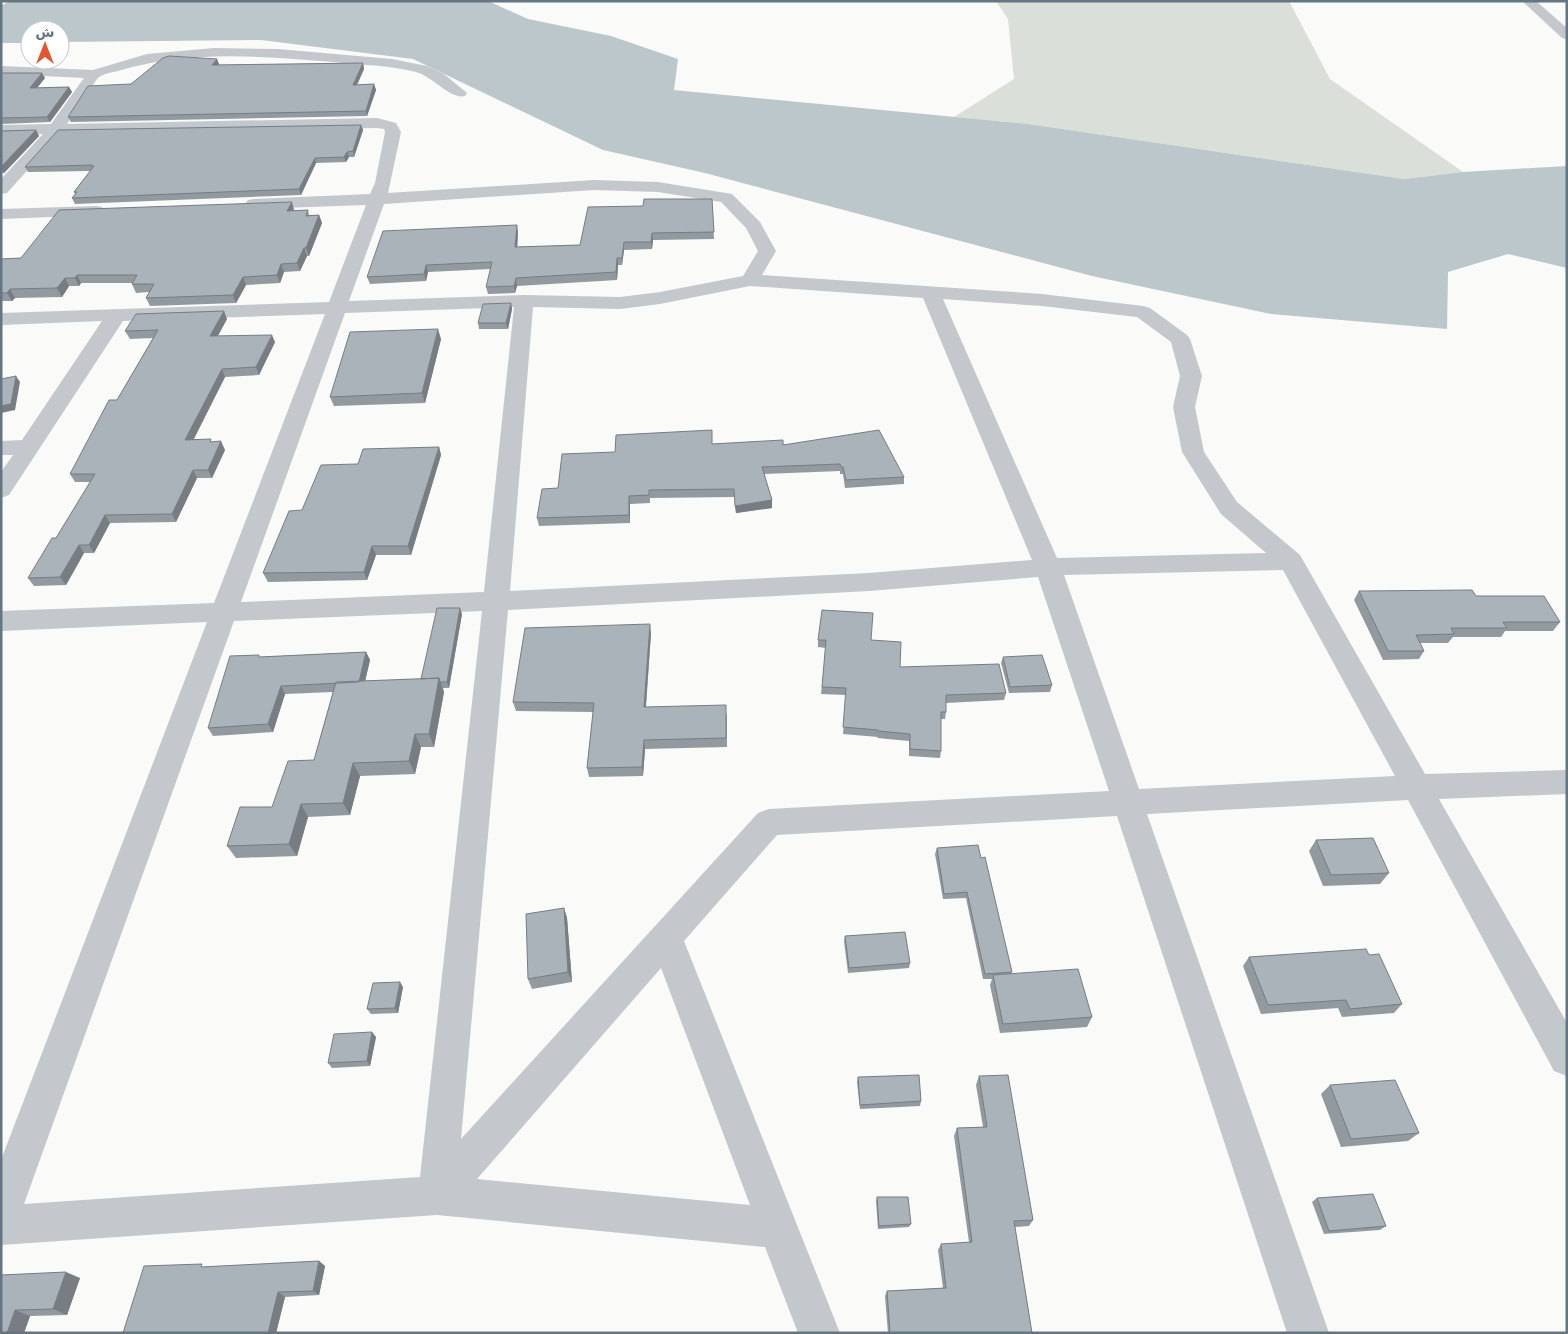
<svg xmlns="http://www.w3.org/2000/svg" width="1568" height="1334" font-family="'DejaVu Sans',Cairo,sans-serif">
<rect width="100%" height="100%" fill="#fafaf8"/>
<path fill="#dadfd7" d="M 996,1 L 1289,1 L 1330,79 L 1463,172 L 1404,179 L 1028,124 L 954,117 L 1014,79 L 1008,19 Z"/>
<path fill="#bbc7cb" d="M 1,1 L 488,1 L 528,19 L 611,36 L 678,59 L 674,90 L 1028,124 L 1404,179 L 1463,172 L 1567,166 L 1567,268 L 1508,254 L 1448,272 L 1447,329 L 1271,314 L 1092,276 L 705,173 L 603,150 L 413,59 L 261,40 L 60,42 L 60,30 L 30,30 L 30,43 L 1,43 Z"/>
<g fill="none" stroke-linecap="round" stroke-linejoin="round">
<g stroke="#b5babe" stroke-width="2">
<path id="major" d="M 1,1 L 10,1 L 1,6 Z"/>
</g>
<path fill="#c3c8cc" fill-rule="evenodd" d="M 1522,1 L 1536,1 L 1567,28 L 1567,39 L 1562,38 Z
M 214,48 L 278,49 L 392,59 L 427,66 L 444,74 L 467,93 L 465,96 C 451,100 432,76 416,72 C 389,65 360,65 333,62 C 262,56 190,50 121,70 C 115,72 105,73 99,77 C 94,81 73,116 67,124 L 377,118 L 396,123 L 401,132 L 388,193 L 594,180 L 658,182 L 732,194 L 760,222 L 776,251 L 762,275 L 1042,294 L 1143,306 L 1150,308 L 1187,335 L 1190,339 L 1202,376 L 1195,407 L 1204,452 L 1237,502 L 1300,555 L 1425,774 L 1567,770 L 1567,794 L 1439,799 L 1567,1023 L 1567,1076 L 1554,1071 L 1408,800 L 1147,814 L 1329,1333 L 1287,1333 L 1117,816 L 777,835 L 684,941 L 840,1333 L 798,1333 L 765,1247 L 437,1215 L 1,1245 L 1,1160 L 207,622 L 1,631 L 1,611 L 214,603 L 325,314 L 123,321 L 9,495 L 1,498 L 1,472 L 13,455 L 1,455 L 1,441 L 22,440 L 102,321 L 1,325 L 1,313 L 329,302 L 366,205 L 254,209 L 248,208 L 245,204 L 248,200 L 254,199 L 370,194 L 375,183 L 385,132 L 384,129 L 377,128 L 60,134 L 7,193 L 1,194 L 1,179 L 43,134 L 1,135 L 1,125 L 51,124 L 84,78 L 1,74 L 1,66 L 93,70 L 147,54 ZM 594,190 L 658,192 L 721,202 L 746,228 L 758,251 L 743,276 L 660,292 L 620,297 L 524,295 L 349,301 L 384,204 ZM 750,286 L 923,298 L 1032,560 L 869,573 L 510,591 L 533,307 L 620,309 L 660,304 ZM 943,299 L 1042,306 L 1137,317 L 1171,342 L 1180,376 L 1173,407 L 1182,452 L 1221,514 L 1266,553 L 1057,558 ZM 514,307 L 484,592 L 241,602 L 345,313 ZM 1283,570 L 1395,776 L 1139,789 L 1064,575 ZM 1038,577 L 1109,791 L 769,809 L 758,813 L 461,1139 L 508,610 L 869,591 ZM 482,611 L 420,1177 L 24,1204 L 234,621 ZM 661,968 L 750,1205 L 477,1179 Z
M 96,206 L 102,207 L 105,211 L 102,215 L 1,219 L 1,209 Z"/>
<use href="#major" fill="#fff" fill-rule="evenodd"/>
</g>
<path fill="#929a9f" d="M 217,59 L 219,65 L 363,63 L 364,69 L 357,85 L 374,84 L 376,90 L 367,116 L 71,122 L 68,117 L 131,84 Z
M 1,73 L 45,78 L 37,88 L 69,87 L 72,92 L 50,122 L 1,124 Z
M 361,125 L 363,130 L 354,157 L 349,157 L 346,162 L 316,163 L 301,195 L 75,204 L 72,198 L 75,194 L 74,192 L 90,171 L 28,172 L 25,167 Z
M 36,130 L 39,136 L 4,173 L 1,173 L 1,131 Z
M 712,199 L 714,239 L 653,240 L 652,249 L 624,250 L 622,265 L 618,265 L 617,280 L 517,286 L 515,293 L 488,294 L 486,287 L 491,269 L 428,272 L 426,281 L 370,284 L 367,277 L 518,232 L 517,247 L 580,245 L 643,206 Z
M 294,210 L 294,211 L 308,210 L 309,215 L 319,215 L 322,223 L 309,256 L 307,256 L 300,271 L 284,272 L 280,283 L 246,285 L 236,303 L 150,306 L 146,298 L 149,292 L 136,293 L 132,284 L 133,283 L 81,283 L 79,286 L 69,286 L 62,297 L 15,298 L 12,301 L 1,301 L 1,259 L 21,258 Z
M 511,303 L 512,309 L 508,329 L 479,329 L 478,323 Z
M 227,319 L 218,336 L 275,342 L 259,375 L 225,377 L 194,439 L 213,442 L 225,450 L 212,478 L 197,478 L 176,522 L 110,523 L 94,553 L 84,553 L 66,585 L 34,586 L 28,578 L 56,538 L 90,482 L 75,482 L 70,474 L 117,400 L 153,338 L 130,339 L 125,331 Z
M 441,339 L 425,403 L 334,406 L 330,397 Z
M 713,444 L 783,445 L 904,477 L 904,484 L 845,488 L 843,474 L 840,474 L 840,471 L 764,474 L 772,500 L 772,508 L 736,513 L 735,497 L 650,498 L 650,503 L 630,504 L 630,523 L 539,526 L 537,518 L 615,452 Z
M 439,447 L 441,455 L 411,555 L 376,555 L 367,580 L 268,582 L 263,573 L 302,510 L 358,464 Z
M 1359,591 L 1476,596 L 1560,622 L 1553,631 L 1505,631 L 1501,637 L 1453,637 L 1448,643 L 1420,643 L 1424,651 L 1419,659 L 1383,660 L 1354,600 Z
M 462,614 L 449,688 L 443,688 L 444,692 L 434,747 L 421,747 L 415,774 L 360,776 L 350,815 L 308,817 L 297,856 L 236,858 L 227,846 L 272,807 L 314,760 L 333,692 L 285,694 L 273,732 L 213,736 L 208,728 L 260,657 L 366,652 L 370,660 L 365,681 L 421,679 Z
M 651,633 L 646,707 L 727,714 L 727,747 L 645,749 L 643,776 L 589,777 L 587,768 L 593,712 L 516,711 L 513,702 Z
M 818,640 L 871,640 L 900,667 L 1006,693 L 1004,700 L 946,703 L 946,712 L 945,719 L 941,719 L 941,751 L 940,758 L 909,756 L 909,741 L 877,738 L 878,737 L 843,734 L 846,695 L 821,694 L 826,648 L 818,647 Z
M 1003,657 L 1052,685 L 1050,692 L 1009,693 L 1001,663 Z
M 1316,840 L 1389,873 L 1380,884 L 1323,886 L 1309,851 Z
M 937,848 L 981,858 L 1012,972 L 1011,973 L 1092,1017 L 1087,1027 L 1000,1033 L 990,985 L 992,979 L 983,979 L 966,898 L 943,899 L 935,854 Z
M 564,908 L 567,918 L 572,982 L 532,989 L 528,979 Z
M 845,936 L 910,963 L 909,968 L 848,973 L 844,941 Z
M 1369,955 L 1402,1004 L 1394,1013 L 1342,1017 L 1338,1008 L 1261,1014 L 1243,966 L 1249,957 Z
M 403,987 L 398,1013 L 371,1014 L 367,1009 Z
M 376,1037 L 370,1066 L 332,1068 L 328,1063 Z
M 979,1076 L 1033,1220 L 1029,1226 L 1015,1227 L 1032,1333 L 888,1333 L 885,1296 L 887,1291 L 943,1288 L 938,1250 L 941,1244 L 969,1242 L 954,1136 L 957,1128 L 983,1127 L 976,1085 Z
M 858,1077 L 921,1101 L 920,1106 L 860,1109 L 857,1082 Z
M 1330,1085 L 1419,1133 L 1408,1141 L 1341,1147 L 1321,1094 Z
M 877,1197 L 911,1224 L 909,1227 L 878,1229 L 876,1201 Z
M 1317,1198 L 1386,1226 L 1380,1230 L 1324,1234 L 1312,1202 Z
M 319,1261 L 325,1266 L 319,1295 L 285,1297 L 276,1333 L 123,1333 L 207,1267 Z
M 1,1275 L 80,1278 L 67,1315 L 30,1316 L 24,1333 Z"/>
<path fill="#777d82" d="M 217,59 L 219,64 L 214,70 L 212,65 Z
M 363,63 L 364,69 L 354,91 L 353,85 Z
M 42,73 L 45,78 L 32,94 L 30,88 Z
M 374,84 L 376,90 L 367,116 L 366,111 Z
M 69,87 L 72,92 L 50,122 L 47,117 Z
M 361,125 L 363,130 L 354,157 L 353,151 Z
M 36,130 L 39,136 L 4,173 L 1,167 Z
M 347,152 L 349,157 L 346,162 L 344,157 Z
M 315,158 L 316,163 L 301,195 L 299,189 Z
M 292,202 L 294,210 L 290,219 L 287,211 Z
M 319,215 L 322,223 L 309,256 L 306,248 Z
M 517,225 L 518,232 L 517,254 L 515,247 Z
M 652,233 L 653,240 L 652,249 L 651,242 Z
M 624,242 L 624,250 L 622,265 L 622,258 Z
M 304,248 L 307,256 L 300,271 L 297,263 Z
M 617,258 L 618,265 L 617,280 L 616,272 Z
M 281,264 L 284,272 L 280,283 L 277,275 Z
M 426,265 L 428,272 L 426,281 L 424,274 Z
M 77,275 L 81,283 L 79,286 L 75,278 Z
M 243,277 L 246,285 L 236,303 L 233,295 Z
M 65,278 L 69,286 L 62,297 L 57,288 Z
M 516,278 L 517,286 L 515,293 L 514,286 Z
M 10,289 L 15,298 L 12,301 L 7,293 Z
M 511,303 L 512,309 L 508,329 L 506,323 Z
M 224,311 L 227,319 L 213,344 L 210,336 Z
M 438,329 L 441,339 L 425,403 L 422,393 Z
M 272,335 L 275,342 L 259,375 L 256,367 Z
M 222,369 L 225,377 L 189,448 L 185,440 Z
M 16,376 L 20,382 L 15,410 L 1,413 L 1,406 Z
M 221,441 L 225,450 L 212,478 L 208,470 Z
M 439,447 L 441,455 L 411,555 L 408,546 Z
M 193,470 L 197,478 L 176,522 L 172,514 Z
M 629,496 L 630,504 L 630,523 L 629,515 Z
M 772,500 L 772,508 L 736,513 L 735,506 Z
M 105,515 L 110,523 L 94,553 L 89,545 Z
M 79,545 L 84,553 L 66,585 L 60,577 Z
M 372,546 L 376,555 L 367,580 L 364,572 Z
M 460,608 L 462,614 L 449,688 L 447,682 Z
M 650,624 L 651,633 L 645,716 L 644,707 Z
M 366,652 L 370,660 L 363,690 L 359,682 Z
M 439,678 L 444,692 L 434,747 L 429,734 Z
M 281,686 L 285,694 L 273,732 L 268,724 Z
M 415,734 L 421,747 L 415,774 L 409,761 Z
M 644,740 L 645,749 L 643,776 L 642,767 Z
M 353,763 L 360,776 L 350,815 L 343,803 Z
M 301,804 L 308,817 L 297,856 L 289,844 Z
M 564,908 L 567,918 L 572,982 L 568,972 Z
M 400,982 L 403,987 L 398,1013 L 395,1008 Z
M 372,1032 L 376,1037 L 370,1066 L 367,1061 Z
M 319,1261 L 325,1266 L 319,1295 L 313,1291 Z
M 66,1272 L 80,1278 L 67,1315 L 53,1309 Z
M 278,1292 L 285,1297 L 276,1333 L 268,1333 Z
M 15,1310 L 30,1316 L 24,1333 L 7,1333 Z"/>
<path fill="#aab3b9" stroke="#777d82" d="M 169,56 L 217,59 L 212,65 L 363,63 L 353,85 L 374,84 L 366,111 L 68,117 L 88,86 L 131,84 L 163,58 Z
M 1,73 L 42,73 L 30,88 L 69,87 L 47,117 L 1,118 Z
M 361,125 L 353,151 L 347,152 L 344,157 L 315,158 L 299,189 L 72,198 L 77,192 L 74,192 L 94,166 L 91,166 L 92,165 L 25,167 L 58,130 Z
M 36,130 L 1,167 L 1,131 Z
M 644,199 L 712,199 L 714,232 L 652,233 L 651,242 L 624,242 L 622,258 L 617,258 L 616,272 L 516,278 L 514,286 L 486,287 L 492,262 L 426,265 L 424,274 L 367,277 L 383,231 L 517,225 L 515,247 L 580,245 L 588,207 L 643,206 Z
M 292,202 L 287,211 L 308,210 L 306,216 L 319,215 L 306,248 L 304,248 L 297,263 L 281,264 L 277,275 L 243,277 L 233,295 L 146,298 L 154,284 L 132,284 L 137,275 L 77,275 L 75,278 L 65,278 L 57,288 L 10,289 L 7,293 L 1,293 L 1,259 L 21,258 L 59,210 Z
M 511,303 L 506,323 L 478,323 L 483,304 Z
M 224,311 L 210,336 L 272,335 L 256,367 L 222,369 L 185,440 L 211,439 L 210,442 L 221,441 L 208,470 L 193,470 L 172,514 L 105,515 L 89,545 L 79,545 L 60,577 L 28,578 L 52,538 L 56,538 L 95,474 L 70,474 L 109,400 L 117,400 L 158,330 L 125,331 L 136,314 Z
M 438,329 L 422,393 L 330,397 L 350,332 Z
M 16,376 L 11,404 L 1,406 L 1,379 Z
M 712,430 L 712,444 L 783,440 L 783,445 L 879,430 L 904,477 L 846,480 L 843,467 L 841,467 L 840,464 L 762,467 L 772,500 L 735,506 L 734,489 L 649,490 L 649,495 L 629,496 L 629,515 L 537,518 L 542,489 L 558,488 L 562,454 L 615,452 L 616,435 Z
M 439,447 L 408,546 L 372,546 L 364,572 L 263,573 L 289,511 L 302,510 L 321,465 L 358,464 L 363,449 Z
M 1472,590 L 1476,596 L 1544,596 L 1560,622 L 1503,622 L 1507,628 L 1451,628 L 1454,634 L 1416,635 L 1424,651 L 1388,651 L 1359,591 Z
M 437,608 L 460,608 L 447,682 L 440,682 L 439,678 L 421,679 Z
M 822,610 L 873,613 L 871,640 L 901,642 L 900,667 L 999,664 L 1006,693 L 946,695 L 946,712 L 941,712 L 941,751 L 910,749 L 910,734 L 878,731 L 878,730 L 843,727 L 846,688 L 822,687 L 826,640 L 818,640 Z
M 650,624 L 644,707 L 726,705 L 726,738 L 644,740 L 642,767 L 587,768 L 594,703 L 513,702 L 525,628 Z
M 366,652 L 359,682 L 281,686 L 268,724 L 208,728 L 230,656 L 259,655 L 259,657 Z
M 1042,655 L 1052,685 L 1010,687 L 1003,657 Z
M 439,678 L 429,734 L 415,734 L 409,761 L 353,763 L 343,803 L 301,804 L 289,844 L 227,846 L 240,807 L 272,807 L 288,761 L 314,760 L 336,682 Z
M 1373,838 L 1389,873 L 1331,875 L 1316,840 Z
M 978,845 L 981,858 L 985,857 L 1012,972 L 985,974 L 967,892 L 944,894 L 937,848 Z
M 564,908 L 568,972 L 528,979 L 526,914 Z
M 905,932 L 910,963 L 849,968 L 845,936 Z
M 1366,949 L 1369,955 L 1379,954 L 1402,1004 L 1350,1009 L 1346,1000 L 1268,1005 L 1249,957 Z
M 1078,969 L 1092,1017 L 1003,1024 L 993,975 Z
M 400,982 L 395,1008 L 367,1009 L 373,983 Z
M 372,1032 L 367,1061 L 328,1063 L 334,1034 Z
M 919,1075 L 921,1101 L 860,1105 L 858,1077 Z
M 1008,1075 L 1033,1220 L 1014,1221 L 1032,1333 L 890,1333 L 887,1291 L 946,1288 L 941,1244 L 972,1242 L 957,1128 L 987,1127 L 979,1076 Z
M 1395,1080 L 1419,1133 L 1351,1139 L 1330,1085 Z
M 1373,1194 L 1386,1226 L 1329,1231 L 1317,1198 Z
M 877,1197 L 908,1197 L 911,1224 L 879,1226 Z
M 319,1261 L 313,1291 L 278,1292 L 268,1333 L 123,1333 L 144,1266 L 202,1264 L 201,1267 Z
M 66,1272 L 53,1309 L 15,1310 L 7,1333 L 1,1333 L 1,1275 Z"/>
<rect width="1568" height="1334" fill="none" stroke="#657683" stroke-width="5"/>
<g transform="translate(45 45)"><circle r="24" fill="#ffffff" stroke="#c1c8cd"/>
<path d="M0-4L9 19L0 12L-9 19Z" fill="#e4572e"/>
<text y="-8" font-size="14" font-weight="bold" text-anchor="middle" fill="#657683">ش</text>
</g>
</svg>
